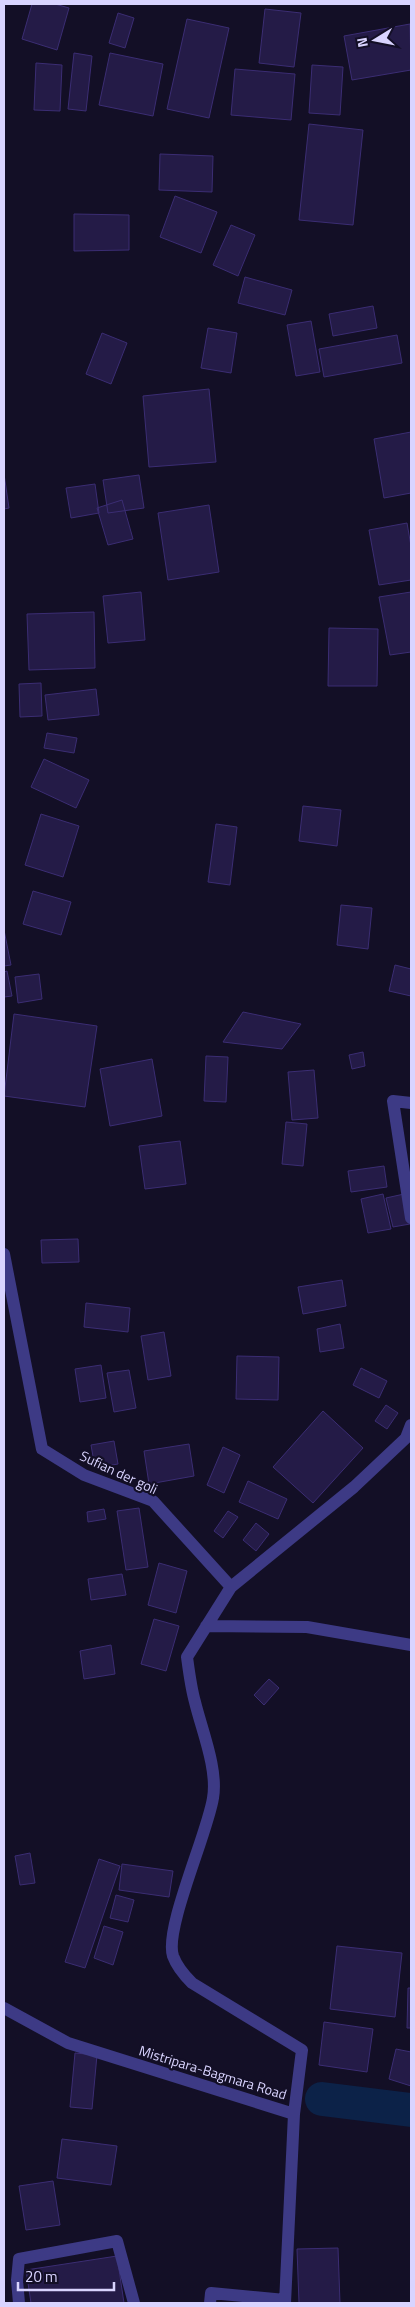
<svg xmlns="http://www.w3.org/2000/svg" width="415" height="2307" font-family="'Titillium Web',sans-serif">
<rect width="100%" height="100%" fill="#130f26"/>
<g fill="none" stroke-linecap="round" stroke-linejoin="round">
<path stroke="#0c2248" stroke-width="34" d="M 322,2099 L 411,2110"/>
</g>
<path fill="#241b47" stroke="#3b2d73" d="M 32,4 L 55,4 L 69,8 L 57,50 L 22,39 Z
M 265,9 L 301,13 L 294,67 L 259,63 Z
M 118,13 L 134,18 L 125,48 L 109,43 Z
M 187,19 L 229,28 L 209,118 L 167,109 Z
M 410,24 L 411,70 L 352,80 L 344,36 Z
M 74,53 L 92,56 L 86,111 L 68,109 Z
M 110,53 L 163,64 L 153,116 L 99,105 Z
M 36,63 L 62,65 L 60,111 L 34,110 Z
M 312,65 L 343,67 L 340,115 L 309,113 Z
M 235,69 L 295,74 L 291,120 L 231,115 Z
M 309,124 L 363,130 L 353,225 L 299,220 Z
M 160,154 L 213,156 L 212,192 L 159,190 Z
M 175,196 L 217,212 L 201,253 L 160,237 Z
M 74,214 L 129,215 L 129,250 L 74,251 Z
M 231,225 L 255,235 L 238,276 L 213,265 Z
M 245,277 L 292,290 L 285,315 L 238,303 Z
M 373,306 L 377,328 L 333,336 L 329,314 Z
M 311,321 L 320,372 L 296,376 L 287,325 Z
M 208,328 L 237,333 L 231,373 L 201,368 Z
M 102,333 L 127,343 L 111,384 L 86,374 Z
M 397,335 L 402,363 L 324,377 L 319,349 Z
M 209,389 L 216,462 L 149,467 L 143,396 Z
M 411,432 L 411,493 L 384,498 L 374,439 Z
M 4,474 L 9,508 L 4,509 Z
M 139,475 L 144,508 L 108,513 L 103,480 Z
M 95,484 L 99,513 L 71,518 L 66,488 Z
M 122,500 L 133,539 L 108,545 L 97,508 Z
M 209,505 L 219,572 L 168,580 L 158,513 Z
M 407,523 L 411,546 L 411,580 L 379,585 L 369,530 Z
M 141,592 L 145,640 L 108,643 L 103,596 Z
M 411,592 L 411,652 L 390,655 L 379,597 Z
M 94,612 L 95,668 L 29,670 L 27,614 Z
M 329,628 L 378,629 L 377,686 L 328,686 Z
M 41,683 L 42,716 L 20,717 L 19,684 Z
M 96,689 L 99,715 L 48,720 L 45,695 Z
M 47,733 L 77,738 L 74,753 L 44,748 Z
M 44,759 L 89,780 L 76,808 L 31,787 Z
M 303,806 L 341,810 L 337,846 L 299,841 Z
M 41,814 L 79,826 L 63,877 L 25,865 Z
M 216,824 L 237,827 L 230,885 L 208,882 Z
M 33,891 L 71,902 L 61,935 L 23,924 Z
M 341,905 L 372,908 L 368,949 L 337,945 Z
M 4,930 L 11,965 L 4,966 Z
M 395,965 L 411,969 L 411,996 L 389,991 Z
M 7,971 L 12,996 L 4,997 L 4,972 Z
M 39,974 L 42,999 L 18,1003 L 15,977 Z
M 243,1012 L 301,1024 L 282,1049 L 223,1042 Z
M 14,1014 L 97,1026 L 85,1107 L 4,1096 Z
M 363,1052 L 365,1066 L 352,1069 L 349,1055 Z
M 206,1056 L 228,1057 L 226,1102 L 204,1101 Z
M 152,1059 L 162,1116 L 110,1126 L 100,1069 Z
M 314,1070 L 318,1118 L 292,1120 L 288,1072 Z
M 286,1122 L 307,1124 L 303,1166 L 282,1164 Z
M 180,1141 L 186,1184 L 145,1189 L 139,1146 Z
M 384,1166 L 387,1187 L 351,1192 L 348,1171 Z
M 383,1194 L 391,1229 L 368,1233 L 361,1199 Z
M 404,1194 L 410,1224 L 393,1227 L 386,1198 Z
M 78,1239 L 79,1262 L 42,1263 L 41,1240 Z
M 342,1280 L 346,1306 L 303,1314 L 298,1287 Z
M 86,1303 L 130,1308 L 128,1332 L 84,1327 Z
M 340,1324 L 344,1348 L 320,1352 L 317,1329 Z
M 164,1332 L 171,1376 L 148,1380 L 141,1336 Z
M 237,1356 L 279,1357 L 278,1400 L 236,1399 Z
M 101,1365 L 106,1398 L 80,1402 L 75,1369 Z
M 361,1368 L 387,1381 L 379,1398 L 353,1385 Z
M 129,1370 L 136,1408 L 114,1412 L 107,1373 Z
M 386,1405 L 398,1413 L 387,1429 L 375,1421 Z
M 323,1411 L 363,1448 L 313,1503 L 273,1467 Z
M 114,1441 L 118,1464 L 95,1468 L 91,1445 Z
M 189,1444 L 194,1476 L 149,1484 L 144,1451 Z
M 223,1447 L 240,1455 L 224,1493 L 207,1485 Z
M 248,1481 L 287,1499 L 278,1519 L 239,1502 Z
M 139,1508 L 148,1567 L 126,1570 L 117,1511 Z
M 104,1509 L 106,1519 L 88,1522 L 87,1512 Z
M 228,1511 L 238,1517 L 223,1538 L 214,1531 Z
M 256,1523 L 269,1534 L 256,1551 L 243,1540 Z
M 159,1563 L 187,1571 L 176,1613 L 148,1605 Z
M 122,1574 L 126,1595 L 91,1600 L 88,1579 Z
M 154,1619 L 179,1626 L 166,1671 L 141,1664 Z
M 111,1645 L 115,1674 L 84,1679 L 80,1651 Z
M 269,1679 L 279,1688 L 264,1705 L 254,1695 Z
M 30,1853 L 35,1883 L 20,1885 L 15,1856 Z
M 99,1859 L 120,1866 L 85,1968 L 65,1962 Z
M 122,1864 L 173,1871 L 169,1897 L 119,1890 Z
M 116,1895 L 134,1900 L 128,1922 L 110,1918 Z
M 104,1926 L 123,1932 L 113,1965 L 94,1958 Z
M 337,1946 L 402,1953 L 395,2017 L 330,2009 Z
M 408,1988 L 411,1988 L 411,2028 L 407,2028 Z
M 324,2022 L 373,2029 L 367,2072 L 319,2065 Z
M 396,2049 L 411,2052 L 411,2086 L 389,2079 Z
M 75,2053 L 97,2055 L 92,2109 L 70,2107 Z
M 62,2139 L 117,2146 L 111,2185 L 57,2178 Z
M 53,2181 L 60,2225 L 26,2230 L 19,2186 Z
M 338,2248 L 340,2303 L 299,2303 L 297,2249 Z
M 117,2256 L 124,2303 L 31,2303 L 26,2270 Z"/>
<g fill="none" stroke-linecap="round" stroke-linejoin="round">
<path stroke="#3d3a85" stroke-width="12" d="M 411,1103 L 393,1101 L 411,1218
M 4,1254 L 42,1449 L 84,1475 L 153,1501 L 231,1587
M 206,1626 L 307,1627 L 411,1645
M 4,2008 L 68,2043 L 294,2114
M 19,2303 L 17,2280 L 19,2259 L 117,2241 L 134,2303
M 210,2303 L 211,2293 L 285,2300
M 285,2303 L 294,2114 L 302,2050 L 192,1983 C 184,1975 177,1967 173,1956 C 164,1929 208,1832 213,1798 C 218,1769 202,1731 195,1702 C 191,1688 189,1672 187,1657 L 231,1587 L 354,1487 L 406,1438 L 411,1425"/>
</g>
<g text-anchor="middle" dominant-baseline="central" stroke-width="4.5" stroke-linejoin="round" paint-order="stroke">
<g font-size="14" fill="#d9d4ff" stroke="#130f26">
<text transform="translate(119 1472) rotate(25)">Sufian der goli</text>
<text transform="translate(213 2072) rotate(17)">Mistripara-Bagmara Road</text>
</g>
</g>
<rect width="415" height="2307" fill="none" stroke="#d9d4ff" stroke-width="10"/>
<g transform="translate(375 40) rotate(260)" stroke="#130f26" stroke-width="4" paint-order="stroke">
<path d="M0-4L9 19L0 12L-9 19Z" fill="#d9d4ff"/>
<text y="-8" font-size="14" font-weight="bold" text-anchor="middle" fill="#d9d4ff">N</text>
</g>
<path d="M18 2282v8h96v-8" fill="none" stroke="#d9d4ff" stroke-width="2.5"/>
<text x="25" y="2282" font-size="15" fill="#d9d4ff" stroke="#130f26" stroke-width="4" paint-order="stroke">20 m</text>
</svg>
